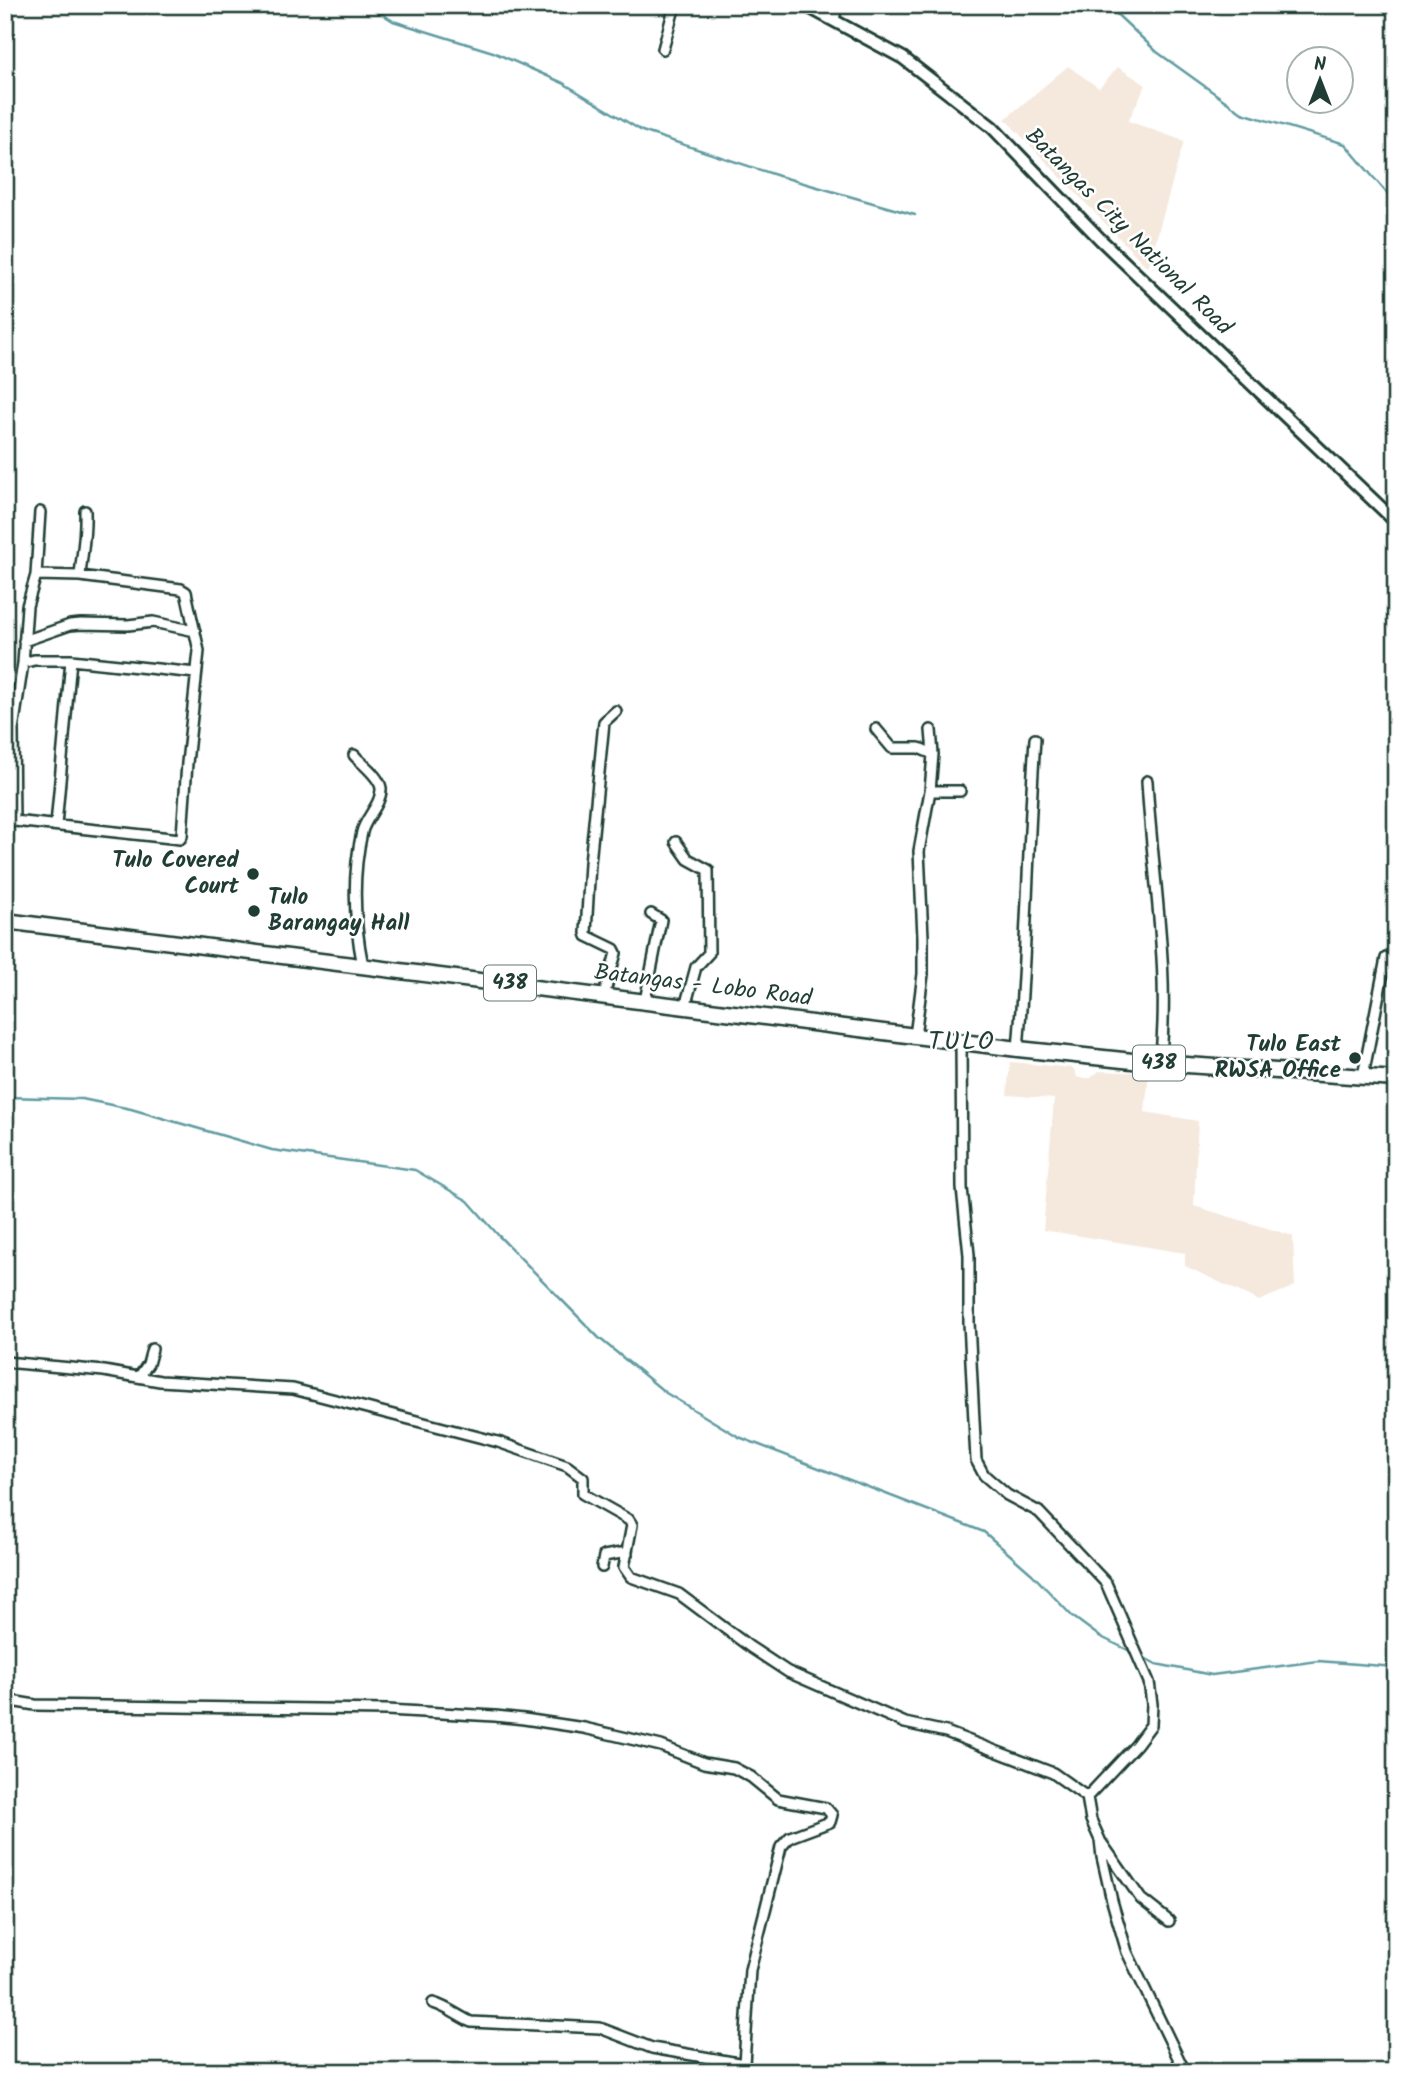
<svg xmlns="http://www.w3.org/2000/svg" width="1401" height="2077" font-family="Kalam,sans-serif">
<rect width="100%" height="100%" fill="#fff"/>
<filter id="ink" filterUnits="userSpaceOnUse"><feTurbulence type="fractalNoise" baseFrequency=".0143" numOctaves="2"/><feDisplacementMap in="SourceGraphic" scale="14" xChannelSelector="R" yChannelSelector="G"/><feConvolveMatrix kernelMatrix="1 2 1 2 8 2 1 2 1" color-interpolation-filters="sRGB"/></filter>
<g filter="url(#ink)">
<path fill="#f5e9de" d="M 1068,66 L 1099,88 L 1118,67 L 1146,85 L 1128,121 L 1184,141 L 1148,268 L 1005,119 Z
M 1010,1062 L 1073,1068 L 1078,1078 L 1091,1078 L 1099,1071 L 1149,1073 L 1145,1112 L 1198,1121 L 1194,1206 L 1293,1236 L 1295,1286 L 1259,1301 L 1185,1266 L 1185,1253 L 1043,1230 L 1054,1099 L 1007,1095 Z"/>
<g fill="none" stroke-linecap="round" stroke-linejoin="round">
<path stroke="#609ba1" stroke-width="2.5" d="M 368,5 L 393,21 L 493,52 L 563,83 L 642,131 L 779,176 L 915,215
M 1107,5 L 1157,52 L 1242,113 L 1345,144 L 1396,204
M 5,1097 L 82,1099 L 131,1109 L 272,1150 L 415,1170 L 468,1201 L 499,1236 L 599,1338 L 666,1393 L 739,1437 L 984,1532 L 1032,1574 L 1072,1616 L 1099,1636 L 1132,1652
M 1141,1656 L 1156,1664 L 1212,1675 L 1318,1661 L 1396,1667"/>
<g stroke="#1f3d34" stroke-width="14">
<path id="minor" d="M 834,20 L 837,5
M 663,49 L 675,5
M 40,512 L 36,575 L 27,606 L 23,663 L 34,660 L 71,660 L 196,673
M 80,576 C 82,552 86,536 85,511
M 24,641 L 70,625 L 81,624 L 128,625 L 153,622 L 195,631
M 876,729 L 892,748 L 919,748 L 933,754
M 354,755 C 362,764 379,776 381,788 C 382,804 365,818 362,832 C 352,876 354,922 363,966
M 1147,781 C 1152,874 1171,972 1160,1063
M 930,791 L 960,791
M 5,820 L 180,839 L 182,836 L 187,763 L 199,651 L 186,592 L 181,589 L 80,576 L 36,575
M 14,821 L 13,730 L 23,663
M 56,825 L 71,660
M 676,842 L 688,859 L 708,870 L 709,953 L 696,967 L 685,1007
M 604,995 L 616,953 L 614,949 L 587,936 L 586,933 L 590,863 L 604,722 L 616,711
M 645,1001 L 661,920 L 651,914
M 915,1036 L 923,974 L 923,937 L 919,851 L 930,791 L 933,754 L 931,730
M 961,1041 L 962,1188 L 969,1255 L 969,1322 L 976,1460 L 984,1475 L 1007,1495 L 1039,1512 L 1106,1583 L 1149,1682 L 1152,1704 L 1151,1725 L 1136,1745 L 1087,1797
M 1018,1049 C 1027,945 1028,842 1035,739
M 1363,1076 L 1386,958
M 5,1362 L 104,1371 L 160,1381 L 293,1389 L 498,1442 L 567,1466 L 583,1478 L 583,1494 L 629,1520 L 632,1525 L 624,1567 L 631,1577 L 679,1594 L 750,1647 L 788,1672 L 905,1723 L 946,1732 L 1053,1773 L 1087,1797 L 1091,1820 L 1100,1840 L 1102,1857 L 1112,1901 L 1127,1952 L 1185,2072
M 139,1377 L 148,1364 L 152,1349
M 602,1567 L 604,1556 L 621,1553 L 627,1554
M 5,1700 L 35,1705 L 387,1710 L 495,1716 L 524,1719 L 584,1728 L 661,1746 L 704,1763 L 734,1768 L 751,1777 L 778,1799 L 826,1808 L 832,1815 L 830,1822 L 790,1837 L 781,1847 L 750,1970 L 744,2064 L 652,2048 L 600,2028 L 471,2022 C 458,2016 447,2007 433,2003
M 1101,1842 L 1141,1899 L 1169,1921"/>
</g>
<g stroke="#1f3d34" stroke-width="16">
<path id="tertiary" d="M 805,5 L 903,58 L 992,127 L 1101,240 L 1396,522"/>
</g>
<g stroke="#1f3d34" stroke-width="19">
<path id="primary" d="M 5,921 L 1018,1049 L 1142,1062 L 1396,1079"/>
</g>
<use href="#minor" stroke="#fff" stroke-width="9"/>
<use href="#tertiary" stroke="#fff" stroke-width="10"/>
<use href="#primary" stroke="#fff" stroke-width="14"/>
</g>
</g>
<g fill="#1f3d34" stroke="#fff" stroke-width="2.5">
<circle cx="253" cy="874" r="7"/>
<circle cx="254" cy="911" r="7"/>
<circle cx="1355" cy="1058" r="7"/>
</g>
<g text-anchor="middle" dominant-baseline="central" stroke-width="5" stroke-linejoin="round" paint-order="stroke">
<g fill="#fff" stroke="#627771" stroke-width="2">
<rect x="484" y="965.5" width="52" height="35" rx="5"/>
<rect x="1133" y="1045.5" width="52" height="35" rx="5"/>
</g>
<g font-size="21" font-weight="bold" fill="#1f3d34">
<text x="510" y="983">438</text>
<text x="1159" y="1063">438</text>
</g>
<g font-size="23" fill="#1f3d34" stroke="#fff">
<text transform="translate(1128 232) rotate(45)">Batangas City National Road</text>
<text transform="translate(703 986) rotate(7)">Batangas - Lobo Road</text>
</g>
<g font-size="23" font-weight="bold" fill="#1f3d34" stroke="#fff" text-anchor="end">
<text x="239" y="861">Tulo Covered<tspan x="239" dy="26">Court</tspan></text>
<text x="268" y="898" text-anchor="start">Tulo<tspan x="268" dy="26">Barangay Hall</tspan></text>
<text x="1341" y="1045">Tulo East<tspan x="1341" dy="26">RWSA Office</tspan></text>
</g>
<g font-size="26" letter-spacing="2" fill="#1f3d34" stroke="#fff">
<text x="962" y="1042">TULO</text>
</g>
</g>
<rect width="1401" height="2077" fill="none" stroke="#fff" stroke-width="28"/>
<rect x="14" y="14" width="1373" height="2049" fill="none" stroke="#1f3d34" stroke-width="2.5" filter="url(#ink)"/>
<g transform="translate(1320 80)"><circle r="33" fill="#ffffff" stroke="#a5b1ae" stroke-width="2"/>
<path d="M0-5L12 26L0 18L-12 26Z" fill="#1f3d34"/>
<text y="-10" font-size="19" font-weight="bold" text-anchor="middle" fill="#1f3d34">N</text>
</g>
</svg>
